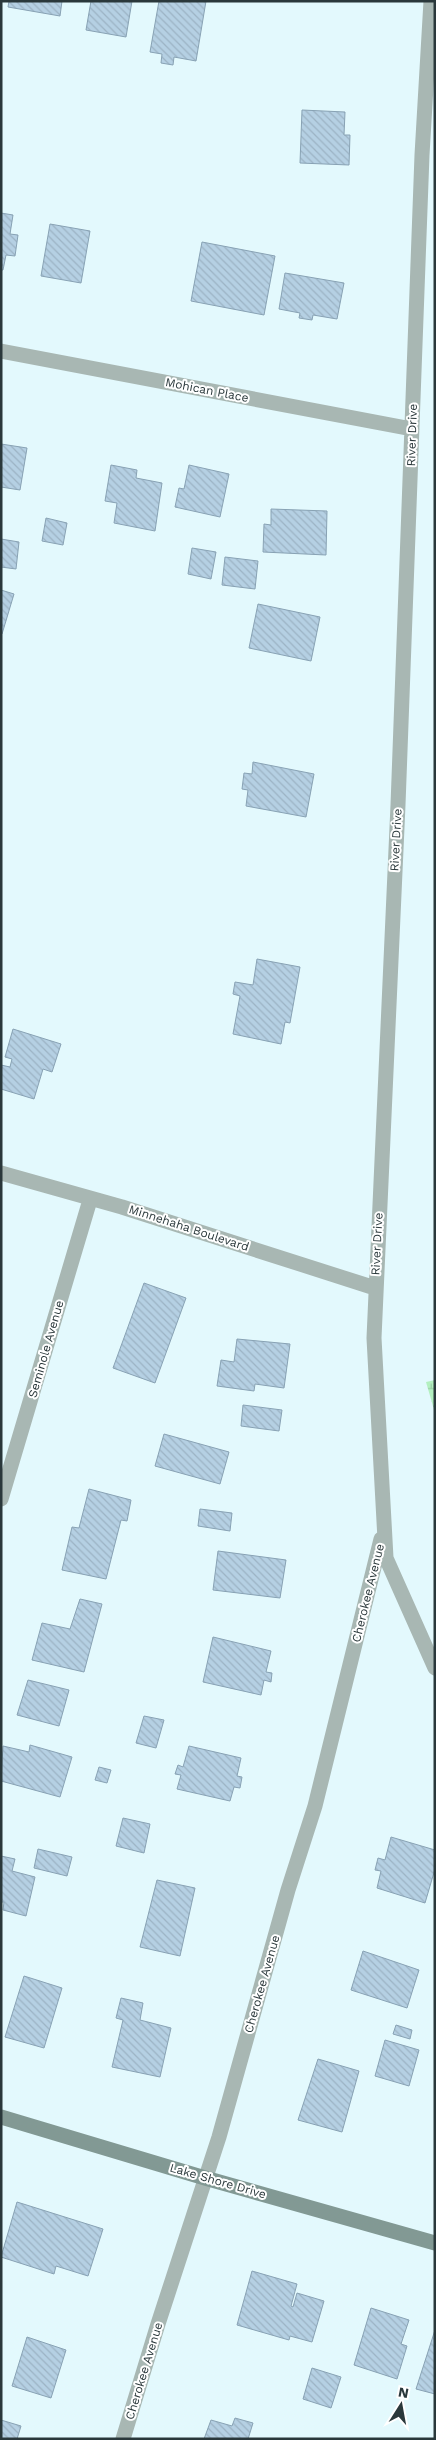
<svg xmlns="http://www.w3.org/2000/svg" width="436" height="2440" font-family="'Work Sans',sans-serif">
<defs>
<pattern id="wetland-marsh" width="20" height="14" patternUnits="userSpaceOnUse" patternTransform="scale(1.25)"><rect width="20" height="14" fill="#b3f0c0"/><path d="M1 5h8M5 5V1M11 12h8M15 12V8" fill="none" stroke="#9acfa6"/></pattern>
<pattern id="building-back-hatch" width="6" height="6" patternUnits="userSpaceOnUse" patternTransform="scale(1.25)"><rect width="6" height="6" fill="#b5d0e3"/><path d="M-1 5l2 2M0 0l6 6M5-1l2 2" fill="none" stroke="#9cb3c4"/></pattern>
</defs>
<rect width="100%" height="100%" fill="#e3f9fd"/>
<path fill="url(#wetland-marsh)" d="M 435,1380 L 435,1413 L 426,1382 Z"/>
<path fill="url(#building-back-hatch)" stroke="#88a2b4" d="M 9,1 L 62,1 L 60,16 L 8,7 Z
M 91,1 L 132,1 L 126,37 L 86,30 Z
M 159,1 L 206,1 L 196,61 L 174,57 L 173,65 L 161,63 L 162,54 L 150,52 Z
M 302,110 L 345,112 L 344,135 L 350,135 L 349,165 L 300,163 Z
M 1,213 L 13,215 L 10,234 L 18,235 L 15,256 L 6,255 L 3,270 L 1,270 Z
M 50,224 L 90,231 L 81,283 L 41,276 Z
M 202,242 L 275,256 L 264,315 L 191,301 Z
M 285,273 L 344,283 L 337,319 L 313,315 L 312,320 L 299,318 L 300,313 L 279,309 Z
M 1,444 L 27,448 L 20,490 L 1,487 Z
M 111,465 L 137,470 L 136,478 L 162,483 L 155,531 L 114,523 L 117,503 L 105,501 Z
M 189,465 L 229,474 L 220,517 L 175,507 L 179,488 L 184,489 Z
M 271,509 L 327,511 L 326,555 L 263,552 L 264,524 L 271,525 Z
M 46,518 L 67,523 L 63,545 L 42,541 Z
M 1,539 L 19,542 L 16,569 L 1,567 Z
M 192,548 L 216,552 L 211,579 L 188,574 Z
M 225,557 L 258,561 L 255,589 L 222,585 Z
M 1,590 L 14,594 L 2,634 L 1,634 Z
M 258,604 L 320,617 L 311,661 L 249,648 Z
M 253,762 L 314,774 L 306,817 L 246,806 L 248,790 L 242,789 L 244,773 L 252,774 Z
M 257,959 L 300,967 L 290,1023 L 285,1022 L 281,1044 L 233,1034 L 240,996 L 233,994 L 235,982 L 253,985 Z
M 13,1029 L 61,1044 L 52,1072 L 43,1069 L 34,1099 L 1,1089 L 1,1065 L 10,1067 L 12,1059 L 5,1057 Z
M 144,1283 L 186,1298 L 155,1383 L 113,1368 Z
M 237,1339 L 290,1344 L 284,1388 L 255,1384 L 254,1391 L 217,1386 L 221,1360 L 234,1362 Z
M 243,1405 L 282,1410 L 279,1431 L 241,1426 Z
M 164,1434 L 229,1452 L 220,1484 L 155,1466 Z
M 89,1489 L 131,1500 L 127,1521 L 121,1520 L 106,1579 L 62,1570 L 72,1527 L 79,1528 Z
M 200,1509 L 232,1513 L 230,1531 L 198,1526 Z
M 218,1551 L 286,1560 L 280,1598 L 213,1590 Z
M 80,1599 L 102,1604 L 84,1672 L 32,1660 L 42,1623 L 70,1629 Z
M 213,1637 L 271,1651 L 266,1672 L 272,1673 L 271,1682 L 264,1680 L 261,1695 L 203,1682 Z
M 28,1680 L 69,1690 L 59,1726 L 17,1715 Z
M 144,1716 L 164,1720 L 156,1748 L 136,1743 Z
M 30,1745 L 72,1757 L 60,1797 L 1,1781 L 3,1746 L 29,1752 Z
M 189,1746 L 241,1758 L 237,1776 L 242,1777 L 240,1788 L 234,1787 L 230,1801 L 177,1789 L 181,1775 L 175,1774 L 178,1765 L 183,1767 Z
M 99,1767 L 111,1770 L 107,1783 L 95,1780 Z
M 123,1818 L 150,1824 L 144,1853 L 116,1846 Z
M 391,1837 L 435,1850 L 435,1869 L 425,1903 L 377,1888 L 381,1871 L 375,1870 L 378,1858 L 385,1860 Z
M 38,1849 L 72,1857 L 67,1876 L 34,1868 Z
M 1,1856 L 15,1859 L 12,1871 L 35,1877 L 26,1916 L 3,1910 L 4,1902 L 1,1902 Z
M 157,1880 L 195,1888 L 180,1956 L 140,1947 Z
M 363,1951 L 419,1970 L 407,2008 L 351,1990 Z
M 24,1976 L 62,1988 L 44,2048 L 5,2037 Z
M 121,1998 L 143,2003 L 140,2020 L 171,2028 L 160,2077 L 112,2067 L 123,2020 L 116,2018 Z
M 396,2025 L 412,2030 L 410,2039 L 393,2034 Z
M 385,2040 L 419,2050 L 409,2086 L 375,2076 Z
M 318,2059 L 359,2071 L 342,2132 L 298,2120 Z
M 17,2202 L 103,2229 L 88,2276 L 56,2266 L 54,2274 L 1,2257 Z
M 252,2271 L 297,2284 L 291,2306 L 293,2307 L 297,2293 L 324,2301 L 312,2342 L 290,2336 L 289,2340 L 237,2325 Z
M 371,2308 L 409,2320 L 401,2344 L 407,2346 L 397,2379 L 354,2365 Z
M 435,2330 L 435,2394 L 416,2389 Z
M 27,2337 L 66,2350 L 51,2398 L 12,2386 Z
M 312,2368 L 341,2377 L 331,2408 L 303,2399 Z
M 235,2418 L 253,2423 L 248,2439 L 204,2439 L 211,2420 L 232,2426 Z
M 1,2420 L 21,2426 L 17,2439 L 1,2439 Z"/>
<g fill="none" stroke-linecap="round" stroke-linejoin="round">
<path stroke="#a8b7b3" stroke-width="15" d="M 431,1 L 422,155 L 398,805 L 374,1338 L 386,1558 L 435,1668
M 1,351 L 412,429
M 1,1173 L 122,1207 L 375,1288
M 1,1499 L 90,1200
M 123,2439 L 158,2324 L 219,2137 L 288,1890 L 315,1806 L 381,1539"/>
<path stroke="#829994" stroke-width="15" d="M 1,2117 L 205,2178 L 435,2243"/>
</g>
<g text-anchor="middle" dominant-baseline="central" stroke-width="4" stroke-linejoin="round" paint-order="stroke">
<g font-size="12" fill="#2a383b" stroke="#fff">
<text transform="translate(207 390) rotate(11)">Mohican Place</text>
<text transform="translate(412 435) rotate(-88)">River Drive</text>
<text transform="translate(396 840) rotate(-87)">River Drive</text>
<text transform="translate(189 1228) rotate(18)">Minnehaha Boulevard</text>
<text transform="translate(377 1244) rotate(-87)">River Drive</text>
<text transform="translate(46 1349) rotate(-74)">Seminole Avenue</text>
<text transform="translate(368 1593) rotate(-76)">Cherokee Avenue</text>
<text transform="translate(262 1984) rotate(-74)">Cherokee Avenue</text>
<text transform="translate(218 2181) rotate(16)">Lake Shore Drive</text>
<text transform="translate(144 2371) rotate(-73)">Cherokee Avenue</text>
</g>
</g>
<rect width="436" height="2440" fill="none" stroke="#2a383b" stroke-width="5"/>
<g transform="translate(401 2405) rotate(11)" stroke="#ffffff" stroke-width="4" paint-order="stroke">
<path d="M0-4L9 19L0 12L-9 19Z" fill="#2a383b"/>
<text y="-8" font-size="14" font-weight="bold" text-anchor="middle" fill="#2a383b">N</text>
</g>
</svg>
